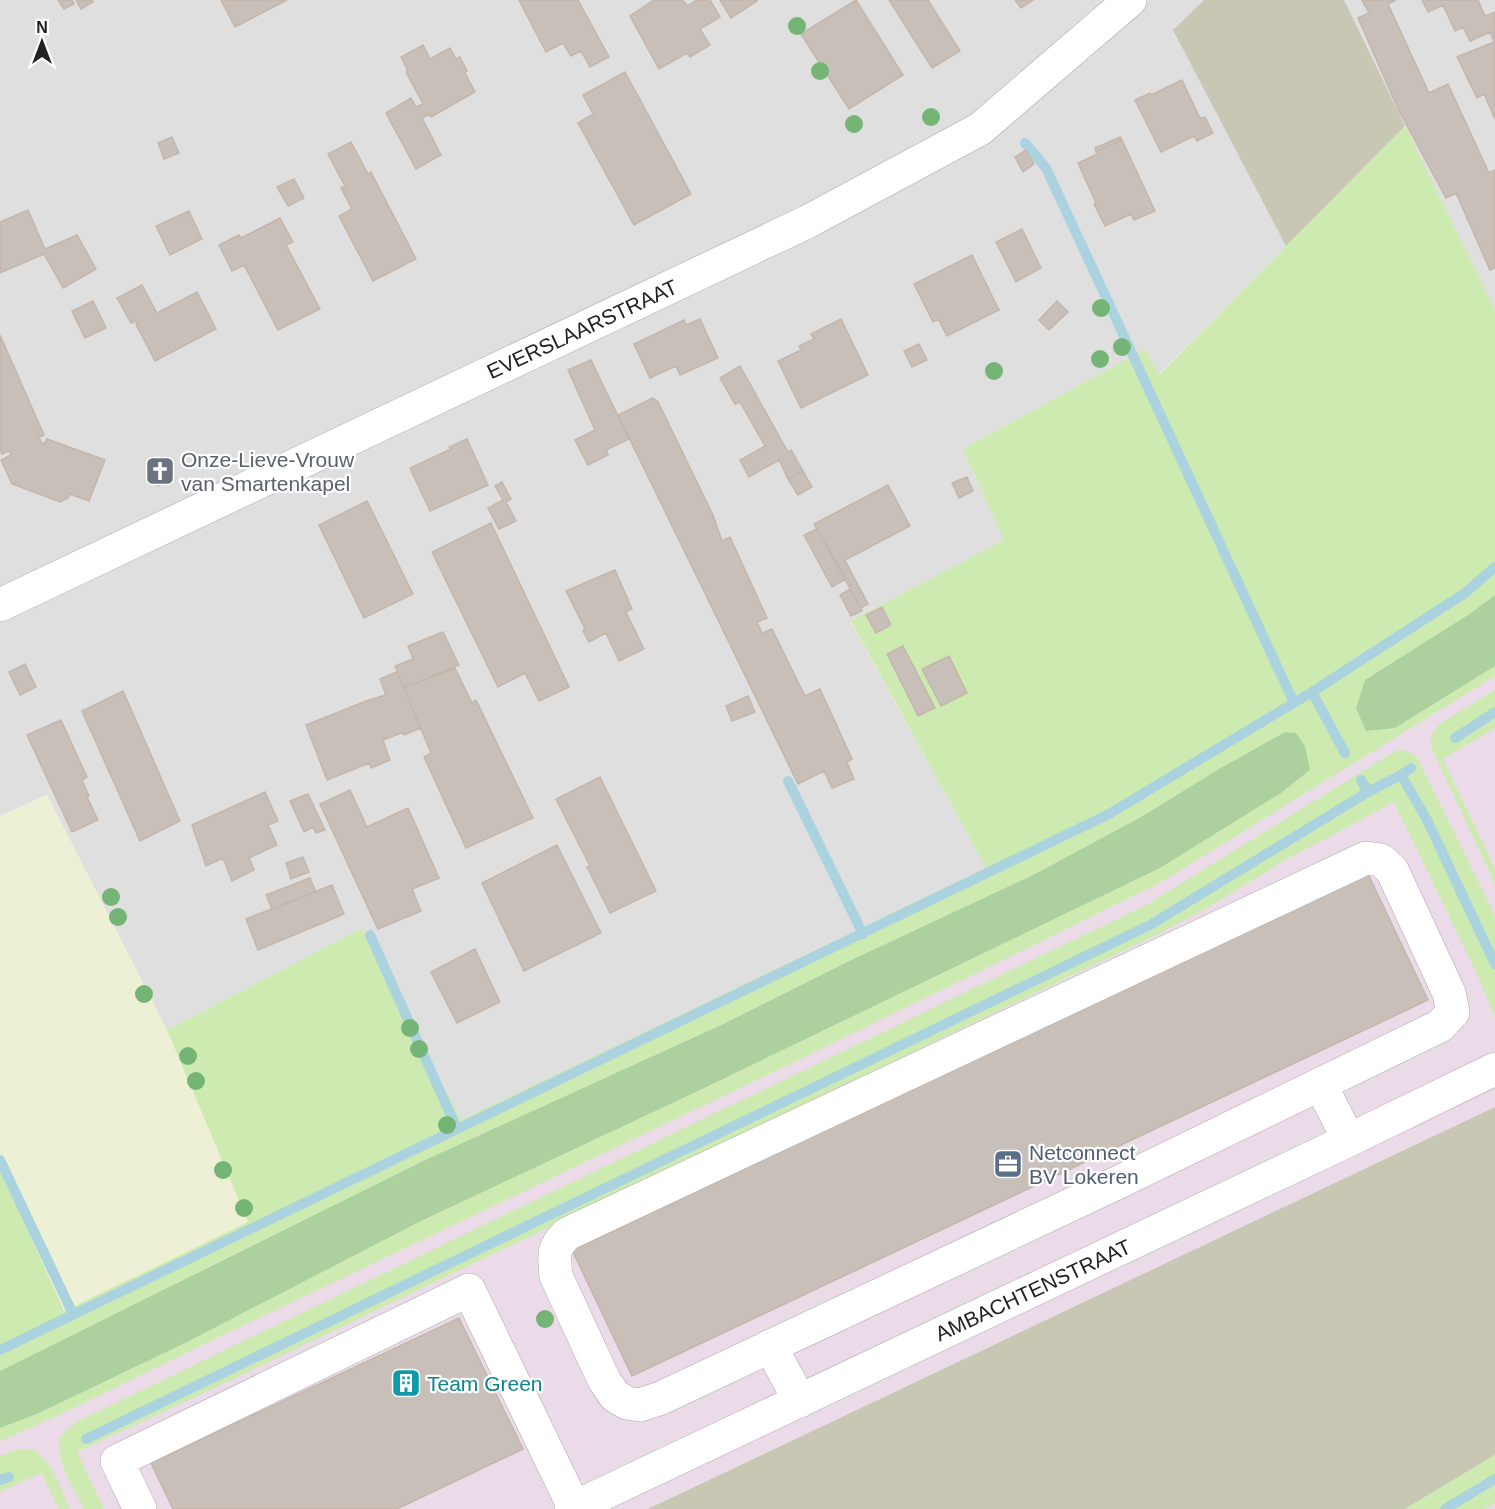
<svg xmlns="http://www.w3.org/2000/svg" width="1495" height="1509" font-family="Arial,sans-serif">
<rect width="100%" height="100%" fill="#f2efe9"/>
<path fill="#e0dfdf" d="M 0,0 L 1495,0 L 1495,310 L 1405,127 L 1158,375 L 1145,349 L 963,449 L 1004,540 L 851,622 L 986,868 L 461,1121 L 362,928 L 167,1030 L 47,795 L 0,816 Z"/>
<path fill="#ebdbe8" d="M 1495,557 L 1495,1509 L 0,1509 L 0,1343 L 986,868 Z"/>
<path fill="#c7c7b4" d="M 1204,0 L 1344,0 L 1405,126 L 1286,246 L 1173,30 Z
M 1495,1107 L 1495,1455 L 1405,1509 L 648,1509 Z"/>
<path fill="#eef0d5" d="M 47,795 L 167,1030 L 248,1222 L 64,1312 L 0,1169 L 0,816 Z"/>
<path fill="#cdebb0" d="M 1405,126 L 1495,310 L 1495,595 L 1468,615 L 1395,728 L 1495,666 L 1495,676 L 1158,884 L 811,1054 L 167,1362 L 55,1417 L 0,1441 L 0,1428 L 37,1414 L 185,1343 L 421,1221 L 698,1091 L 1160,868 L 1281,793 L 1310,771 L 1285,732 L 1219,769 L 1141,817 L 1035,874 L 847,962 L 719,1026 L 423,1161 L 0,1371 L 0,1169 L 64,1311 L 248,1222 L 167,1030 L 362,928 L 461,1120 L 986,868 L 851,621 L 1004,540 L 963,449 L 1145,349 L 1159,375 Z
M 1495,690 L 1495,728 L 1443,759 L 1495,869 L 1495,884 L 1431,747 L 1431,736 L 1439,724 Z
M 1397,750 L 1407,751 L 1417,757 L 1495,916 L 1495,1017 L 1476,972 L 1394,802 L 1287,859 L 1209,907 L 1162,932 L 204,1393 L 77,1452 L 104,1509 L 84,1509 C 75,1491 54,1458 60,1439 C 62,1432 71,1427 76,1422 L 1146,905 Z
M 33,1449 C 53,1462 60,1488 70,1509 L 59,1509 L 41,1473 L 0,1492 L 0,1456 L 16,1450 Z
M 1495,1455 L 1495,1503 L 1485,1509 L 1405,1509 Z"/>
<path fill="#add19e" d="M 1495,595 L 1495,666 L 1395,728 L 1366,731 L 1356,708 L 1365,680 L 1468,615 Z
M 1285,732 L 1296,733 L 1305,746 L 1310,770 L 1281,793 L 1160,868 L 698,1091 L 421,1221 L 185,1343 L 37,1414 L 0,1428 L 0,1371 L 423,1161 L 719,1026 L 847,962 L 1035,874 L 1141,817 L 1219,769 Z"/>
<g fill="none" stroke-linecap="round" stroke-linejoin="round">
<path stroke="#aad3df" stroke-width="10" d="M 1025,143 L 1046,168 L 1294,703
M 1312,692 L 1345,753
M 1455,738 L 1495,712
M 1401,775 L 1426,818 L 1495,964
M 788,781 L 863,934
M 1368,792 L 1401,775 L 1411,768
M 370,935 L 457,1129
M 0,1160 L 73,1314
M 0,1350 L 1109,814 L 1312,692 L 1465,593 L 1495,567
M 86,1439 L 1150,925 L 1368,792 L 1361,780
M 0,1480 L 9,1477
M 1445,1509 L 1495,1479"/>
</g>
<path fill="#c7bfb8" stroke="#c4b6ab" stroke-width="1.5" d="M 58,0 L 72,0 L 74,4 L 64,9 Z
M 76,0 L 92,0 L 93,2 L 81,9 Z
M 221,0 L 287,0 L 235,27 Z
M 519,0 L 578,0 L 609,57 L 590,67 L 581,51 L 571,56 L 563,43 L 546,52 Z
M 654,0 L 683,0 L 687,6 L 697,0 L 710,0 L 720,17 L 700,29 L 710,45 L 690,57 L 687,53 L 659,69 L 630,16 Z
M 720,0 L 757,0 L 757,1 L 731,18 Z
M 856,0 L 903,75 L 849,109 L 801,34 Z
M 889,0 L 928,0 L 960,51 L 932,68 Z
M 1015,0 L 1033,0 L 1021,8 Z
M 1362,0 L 1396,0 L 1388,4 L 1429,93 L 1448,84 L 1489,173 L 1495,170 L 1495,268 L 1490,270 L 1456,193 L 1446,198 L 1398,109 L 1358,18 L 1369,13 Z
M 1422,0 L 1478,0 L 1485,16 L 1495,12 L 1495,119 L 1484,94 L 1477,98 L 1457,57 L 1494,42 L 1490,32 L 1470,41 L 1463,27 L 1455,31 L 1443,5 L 1428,12 Z
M 423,45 L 430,59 L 450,48 L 456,59 L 460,57 L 467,71 L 465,73 L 475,92 L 431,117 L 429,114 L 422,118 L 441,155 L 416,169 L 386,113 L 411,98 L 416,107 L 423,104 L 406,72 L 408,71 L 401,57 Z
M 625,72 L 691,194 L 634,225 L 578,123 L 593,114 L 583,95 Z
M 1182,80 L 1200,118 L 1205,117 L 1213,133 L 1197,141 L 1194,136 L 1161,152 L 1135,100 L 1150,93 L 1151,95 Z
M 172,137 L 179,153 L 164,159 L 158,143 Z
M 1120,137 L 1122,140 L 1096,152 L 1095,148 Z
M 1122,140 L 1155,211 L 1134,220 L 1131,214 L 1105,226 L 1094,204 L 1096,203 L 1078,163 L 1097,154 L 1096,152 Z
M 351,142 L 368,174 L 371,172 L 416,259 L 373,281 L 339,216 L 352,209 L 341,188 L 345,186 L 328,154 Z
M 1026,150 L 1034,164 L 1023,172 L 1015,157 Z
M 294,179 L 304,198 L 288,206 L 277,187 Z
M 28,210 L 45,249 L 77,235 L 96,269 L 63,288 L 44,254 L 0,273 L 0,222 Z
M 189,211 L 202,239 L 170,255 L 156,226 Z
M 280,218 L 293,242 L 286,245 L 320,309 L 278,330 L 244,265 L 232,271 L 219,245 L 239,235 L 241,238 Z
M 1022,229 L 1041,268 L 1016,282 L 996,242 Z
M 972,255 L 999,310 L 947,336 L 938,319 L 933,322 L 914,284 Z
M 142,285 L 157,313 L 197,292 L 216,329 L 155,361 L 136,324 L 138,323 L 136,321 L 131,323 L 117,298 Z
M 93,301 L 106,328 L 85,338 L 72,311 Z
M 1057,301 L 1068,312 L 1049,330 L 1039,320 Z
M 700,319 L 718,358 L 680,375 L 676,366 L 650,378 L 634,344 L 684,320 L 686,325 Z
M 841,319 L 868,375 L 801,408 L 778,361 L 801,350 L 799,346 L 814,339 L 811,334 Z
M 0,335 L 44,435 L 39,437 L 41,442 L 45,444 L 47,439 L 105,460 L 89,501 L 70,494 L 68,498 L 60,502 L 12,484 L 1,460 L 11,455 L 9,451 L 2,454 L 0,449 Z
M 919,344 L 927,360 L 912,367 L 904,351 Z
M 591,360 L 629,439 L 606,450 L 608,455 L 588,465 L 575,440 L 595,430 L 568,370 Z
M 740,366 L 788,452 L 791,450 L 803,471 L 788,479 L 779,460 L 749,477 L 740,460 L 765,446 L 740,402 L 735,404 L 720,378 Z
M 653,398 L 658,402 L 713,515 L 722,541 L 730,537 L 767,618 L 757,622 L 762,633 L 772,629 L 805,696 L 820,689 L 852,759 L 847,762 L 854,779 L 832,788 L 824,771 L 798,784 L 618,415 Z
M 467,439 L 488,485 L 430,511 L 410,468 L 451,449 L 449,447 Z
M 162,457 L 173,479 L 158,486 L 147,464 Z
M 803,471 L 812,487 L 798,495 L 788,479 Z
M 967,477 L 973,491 L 959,498 L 952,483 Z
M 502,482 L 511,499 L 506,502 L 516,521 L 499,529 L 488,508 L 503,500 L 495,486 Z
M 888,485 L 910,526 L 845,560 L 868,604 L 861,608 L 814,524 Z
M 367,501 L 413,594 L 364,618 L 319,525 Z
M 491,523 L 569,687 L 539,701 L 525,673 L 498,687 L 432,552 Z
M 817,529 L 846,579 L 832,587 L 804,535 Z
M 615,570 L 632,609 L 626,612 L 644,649 L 619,661 L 606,633 L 589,642 L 583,631 L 585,629 L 566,591 Z
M 850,589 L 862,611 L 851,616 L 840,595 Z
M 882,607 L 891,625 L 876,633 L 866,615 Z
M 443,632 L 459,665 L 404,688 L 395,666 L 413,659 L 408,646 Z
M 903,646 L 935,708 L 918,716 L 887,654 Z
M 949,656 L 967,693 L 941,706 L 922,669 Z
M 25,664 L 36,687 L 20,695 L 9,672 Z
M 455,668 L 472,703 L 476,700 L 533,818 L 466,848 L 424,757 L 431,753 L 404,688 Z
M 397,672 L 421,728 L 404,735 L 404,732 L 383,740 L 390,760 L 371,768 L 369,763 L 327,780 L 306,725 L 366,701 L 386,695 L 380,679 Z
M 123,691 L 180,821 L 140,841 L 82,711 Z
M 748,696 L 755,712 L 732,721 L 726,706 Z
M 61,720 L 87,777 L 82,780 L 89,796 L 87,797 L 98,820 L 72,832 L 27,735 Z
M 600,777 L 656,891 L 610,913 L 587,867 L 590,866 L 556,799 Z
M 350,790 L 367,827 L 408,808 L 439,878 L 412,889 L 421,911 L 378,929 L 320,804 Z
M 265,792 L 278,821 L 268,825 L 277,845 L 249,858 L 254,870 L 232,881 L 223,858 L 206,866 L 192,825 Z
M 308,794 L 325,830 L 316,833 L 313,827 L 304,832 L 290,801 Z
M 557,845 L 601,933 L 524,971 L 482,883 Z
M 303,857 L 309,872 L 291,879 L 286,863 Z
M 1368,874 L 1428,1000 L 632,1376 L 572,1250 Z
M 310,878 L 316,892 L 272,909 L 266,895 Z
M 332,885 L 344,914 L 258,950 L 246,919 Z
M 475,949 L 500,1002 L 457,1023 L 431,972 Z
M 459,1318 L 523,1449 L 397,1509 L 173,1509 L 151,1463 Z"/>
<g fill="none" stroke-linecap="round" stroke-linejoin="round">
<g stroke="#a9a9a9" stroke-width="34">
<path id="minor" d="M 0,605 L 807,222 L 980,129 L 1130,0
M 1366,858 L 1381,860 L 1392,870 L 1449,993 L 1453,1012 L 1440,1026 L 1119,1182 L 661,1398 L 640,1405 L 627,1403 L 615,1396 L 604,1380 L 556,1276 C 554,1255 552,1249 567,1234 Z
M 1320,1084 L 1349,1140
M 770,1346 L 800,1401
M 140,1509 L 117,1461 L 469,1290 L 574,1507
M 571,1509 L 1349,1140 L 1495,1069"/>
</g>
<use href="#minor" stroke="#fff" stroke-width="33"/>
</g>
<g fill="#74b475">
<circle cx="797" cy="26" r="9"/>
<circle cx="820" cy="71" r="9"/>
<circle cx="931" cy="117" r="9"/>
<circle cx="854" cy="124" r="9"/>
<circle cx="1101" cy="308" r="9"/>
<circle cx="1122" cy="347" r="9"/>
<circle cx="1100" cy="359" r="9"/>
<circle cx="994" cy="371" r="9"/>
<circle cx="111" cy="897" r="9"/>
<circle cx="118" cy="917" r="9"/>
<circle cx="144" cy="994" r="9"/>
<circle cx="410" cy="1028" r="9"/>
<circle cx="419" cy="1049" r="9"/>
<circle cx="188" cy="1056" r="9"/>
<circle cx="196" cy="1081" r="9"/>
<circle cx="447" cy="1125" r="9"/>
<circle cx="223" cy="1170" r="9"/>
<circle cx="244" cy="1208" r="9"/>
<circle cx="545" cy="1319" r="9"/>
</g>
<defs>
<g id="church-square" transform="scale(1.5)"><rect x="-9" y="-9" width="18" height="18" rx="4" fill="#6b7280" stroke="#fff"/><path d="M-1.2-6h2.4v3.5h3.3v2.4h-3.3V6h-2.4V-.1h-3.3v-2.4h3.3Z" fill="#fff"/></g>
<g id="office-square" transform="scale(1.5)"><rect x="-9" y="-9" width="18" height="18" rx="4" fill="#5c6f8a" stroke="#fff"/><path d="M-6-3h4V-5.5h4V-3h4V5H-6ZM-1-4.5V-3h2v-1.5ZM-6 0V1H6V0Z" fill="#fff"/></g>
<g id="building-square" transform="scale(1.5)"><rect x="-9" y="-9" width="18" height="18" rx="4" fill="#0f9aa8" stroke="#fff"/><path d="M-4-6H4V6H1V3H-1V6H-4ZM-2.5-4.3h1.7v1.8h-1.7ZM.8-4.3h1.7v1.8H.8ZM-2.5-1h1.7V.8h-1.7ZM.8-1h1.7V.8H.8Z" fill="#fff"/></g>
</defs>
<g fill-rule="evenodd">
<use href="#church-square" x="160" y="471"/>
<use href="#office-square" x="1008" y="1164"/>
<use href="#building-square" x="406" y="1383"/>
</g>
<g text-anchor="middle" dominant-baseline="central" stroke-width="4.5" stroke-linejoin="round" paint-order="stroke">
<g font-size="21" fill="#222" stroke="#fff">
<text transform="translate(582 329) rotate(-25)">EVERSLAARSTRAAT</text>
<text transform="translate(1033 1290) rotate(-25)">AMBACHTENSTRAAT</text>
</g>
<g font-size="21" fill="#5b616d" stroke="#fff" text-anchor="start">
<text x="181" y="459">Onze-Lieve-Vrouw<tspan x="181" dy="24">van Smartenkapel</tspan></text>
</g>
<g font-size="21" fill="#4e5e75" stroke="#fff" text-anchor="start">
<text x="1029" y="1152">Netconnect<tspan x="1029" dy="24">BV Lokeren</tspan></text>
</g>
<g font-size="21" fill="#0d838f" stroke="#fff" text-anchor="start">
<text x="427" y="1383">Team Green</text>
</g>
</g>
<g transform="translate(42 42)" stroke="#ffffff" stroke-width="4.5" paint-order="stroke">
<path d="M0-4.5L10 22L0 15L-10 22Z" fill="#222222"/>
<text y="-9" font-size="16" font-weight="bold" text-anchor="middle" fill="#222222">N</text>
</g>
</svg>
